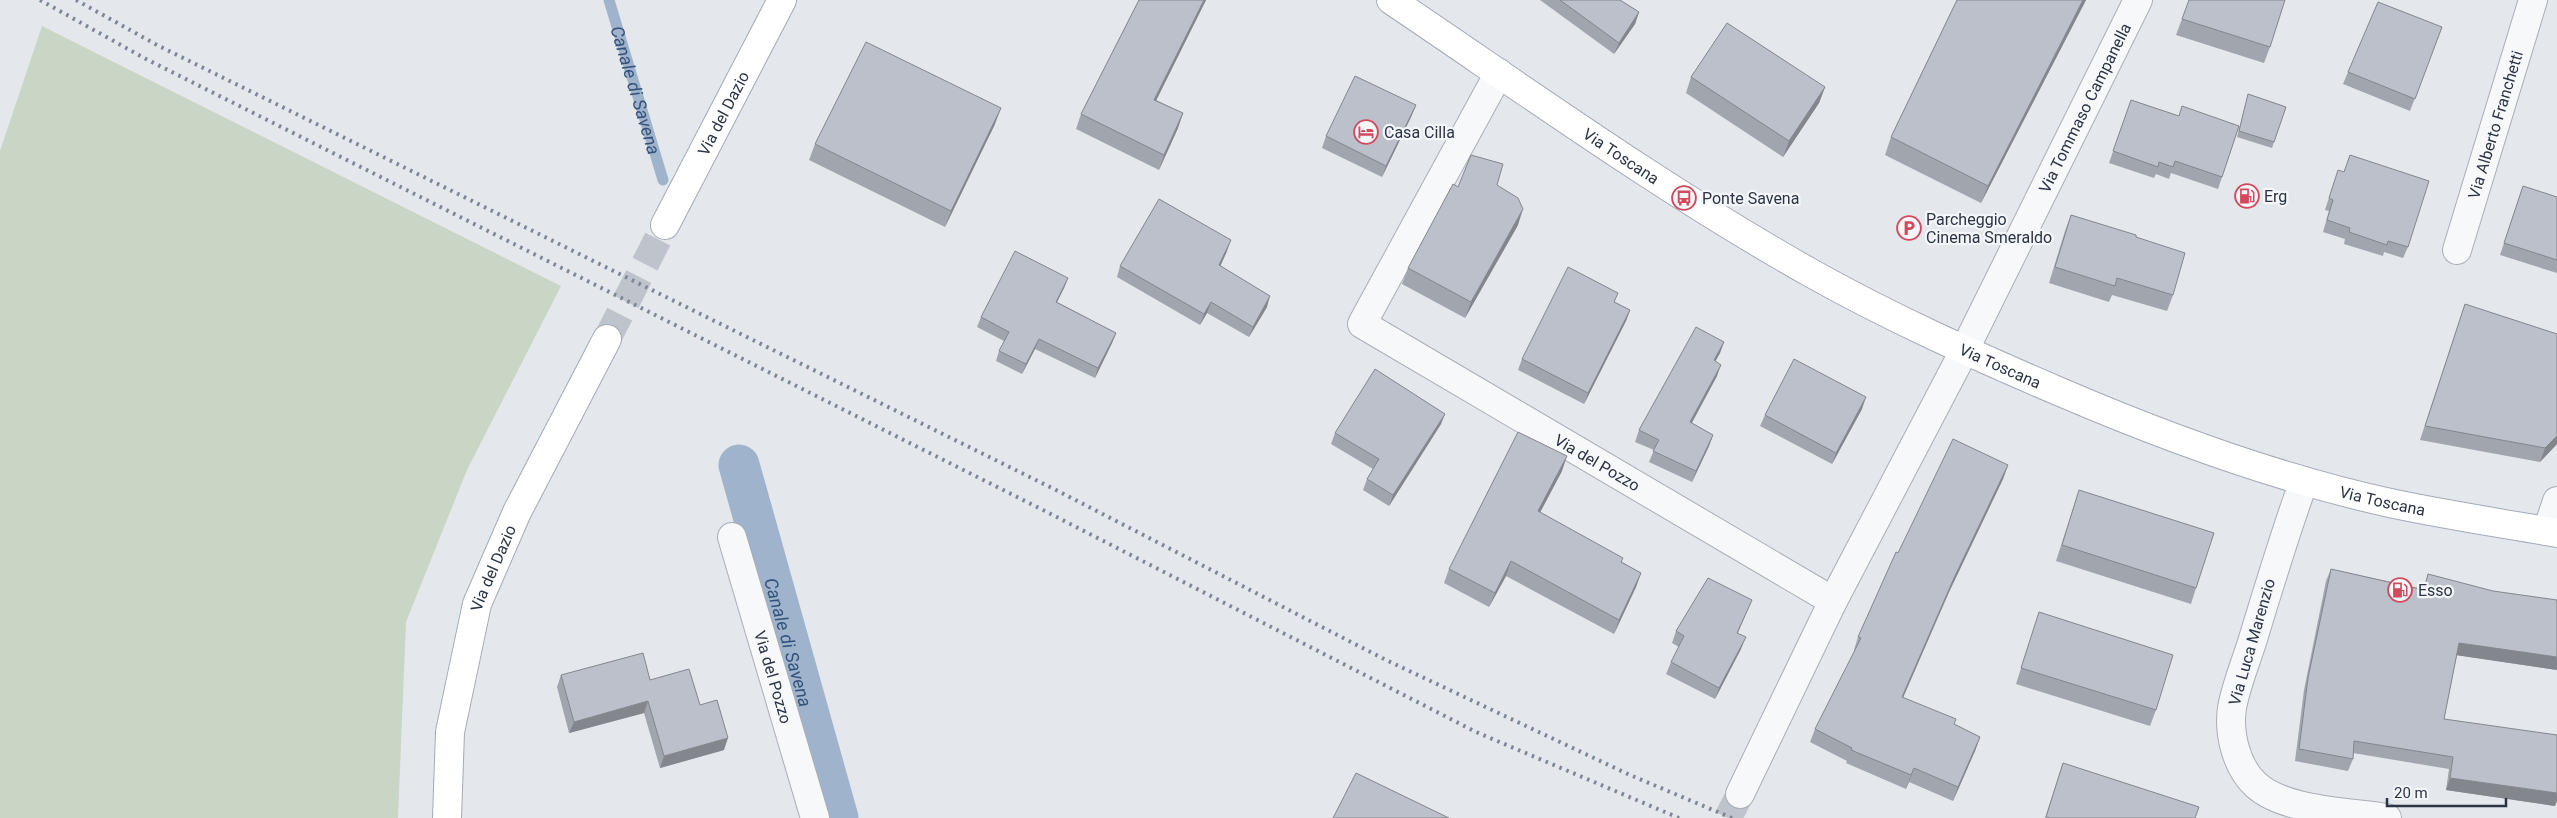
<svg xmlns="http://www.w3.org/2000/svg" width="2557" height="818" font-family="Roboto,sans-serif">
<rect width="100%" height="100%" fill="#e4e7ec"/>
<path fill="#c9d6c5" d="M 42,26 L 561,286 L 467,470 L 406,622 L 398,818 L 0,818 L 0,151 Z"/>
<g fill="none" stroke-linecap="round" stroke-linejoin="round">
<path stroke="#9fb4cc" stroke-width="11" id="s1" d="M 609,0 L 663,180"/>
<path stroke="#9fb4cc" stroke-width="41" id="s2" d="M 739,465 L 838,818"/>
<path stroke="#bfc3cb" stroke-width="28" stroke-dasharray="28 14" stroke-linecap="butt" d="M 1728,818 L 1740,794"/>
<path stroke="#bfc3cb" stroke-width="28" stroke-dasharray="28 14" stroke-linecap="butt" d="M 607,339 L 665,225"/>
<g stroke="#a9aeb7" stroke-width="30">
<g id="minor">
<path id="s3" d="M 1499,73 L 1362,324 L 1833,601"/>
<path id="s4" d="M 2457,250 L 2533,0"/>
<path d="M 2304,481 C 2285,533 2269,586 2253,639 C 2246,662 2236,685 2232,708 C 2228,734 2237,768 2256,785 C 2284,811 2350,812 2387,818"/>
<path d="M 2547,531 L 2557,501"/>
<path id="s5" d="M 732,537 L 815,818"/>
<path id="s6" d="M 1740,794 L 1833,601 L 1964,351 L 2138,0"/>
</g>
</g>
<g stroke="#a3abb8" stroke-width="30">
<g id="major">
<path id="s7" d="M 1391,0 C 1529,93 1665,191 1811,273 C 1891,318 1974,355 2058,391 C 2165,437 2276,478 2390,503 C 2446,515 2501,523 2557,533"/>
<path id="s8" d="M 665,225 L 782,0"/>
<path id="s9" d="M 447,818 L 450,732 L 477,604 L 517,512 L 607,339"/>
</g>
</g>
<use href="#minor" stroke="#f7f8fa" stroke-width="28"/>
<use href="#major" stroke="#fff" stroke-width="28"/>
<path stroke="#7d8696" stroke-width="4" stroke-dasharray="2.5 5" stroke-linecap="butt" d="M 40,0 L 146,59 L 1043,510 L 1476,732 L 1679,818
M 76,0 L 157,45 L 1056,490 L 1386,660 L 1630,775 L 1732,818"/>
</g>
<path fill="#a1a5ae" d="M 1139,0 L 1206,0 L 1156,100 L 1183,113 L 1178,128 L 1159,170 L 1076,129 L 1081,114 Z
M 1540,0 L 1620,0 L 1639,12 L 1635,24 L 1614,54 Z
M 1957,0 L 2086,0 L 1981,203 L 1885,155 L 1891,137 Z
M 2189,0 L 2270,47 L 2264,63 L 2176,35 Z
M 2442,27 L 2410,111 L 2343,84 L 2348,72 Z
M 1691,77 L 1825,87 L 1819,103 L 1783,157 L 1686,93 Z
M 2248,94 L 2286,107 L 2272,148 L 2237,137 Z
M 2131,100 L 2178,116 L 2239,126 L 2218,189 L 2171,173 L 2169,179 L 2156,174 L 2154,178 L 2109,163 Z
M 1416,105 L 1411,117 L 1382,177 L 1322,148 L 1326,136 Z
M 995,124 L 945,227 L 809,160 L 815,144 Z
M 2350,155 L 2408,247 L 2403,258 L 2384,252 L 2383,256 L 2344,244 L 2345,239 L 2323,232 L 2329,211 L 2325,210 L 2334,182 L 2344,172 Z
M 1497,185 L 1518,225 L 1465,318 L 1402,284 L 1408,268 L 1458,187 Z
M 2557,197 L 2557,273 L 2500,255 L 2519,198 Z
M 2071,215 L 2136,237 L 2173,295 L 2167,311 L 2112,295 L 2109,302 L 2049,283 L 2065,231 Z
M 1227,251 L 1220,266 L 1267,307 L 1249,337 L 1207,313 L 1200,325 L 1117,277 L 1120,266 Z
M 1068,278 L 1064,288 L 1057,302 L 1116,333 L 1112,343 L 1095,378 L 1035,349 L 1022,374 L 996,361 L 999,351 L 1004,341 L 977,327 L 981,317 Z
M 1615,302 L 1630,310 L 1626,321 L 1584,404 L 1518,370 L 1522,359 Z
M 2465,304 L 2557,444 L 2540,462 L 2420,440 Z
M 1724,342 L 1720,353 L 1715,361 L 1717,376 L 1692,423 L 1713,435 L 1709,446 L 1692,482 L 1649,462 L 1654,450 L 1635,442 L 1639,430 Z
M 1862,409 L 1832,464 L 1760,426 L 1765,415 Z
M 1441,424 L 1389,506 L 1363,490 L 1367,479 L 1373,469 L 1331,444 L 1335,433 Z
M 2008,465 L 2003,479 L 1949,592 L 1903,698 L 1980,737 L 1975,751 L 1953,801 L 1909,782 L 1906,789 L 1846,763 L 1847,761 L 1810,742 L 1815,729 L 1855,651 L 1854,650 L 1858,637 L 1898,553 Z
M 1562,471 L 1540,512 L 1622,562 L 1641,573 L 1636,587 L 1614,634 L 1506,576 L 1489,607 L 1444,583 L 1449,569 Z
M 2079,490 L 2196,588 L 2191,604 L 2056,561 Z
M 2331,569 L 2423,589 L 2428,574 L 2557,670 L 2457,655 L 2444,719 L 2555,806 L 2446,790 L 2449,769 L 2353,753 L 2353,759 L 2348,771 L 2295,761 L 2304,690 L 2326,581 Z
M 1752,600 L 1738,633 L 1741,649 L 1715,699 L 1666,674 L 1671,662 L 1679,647 L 1672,643 L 1676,631 Z
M 2039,612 L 2156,710 L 2150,726 L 2016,684 Z
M 561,675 L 650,680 L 700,705 L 724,750 L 660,768 L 644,713 L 569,733 L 557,687 Z
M 2063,763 L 2195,818 L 2045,818 Z"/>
<path fill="#83868d" d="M 1204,0 L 1206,0 L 1149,115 L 1154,100 Z
M 2083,0 L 2086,0 L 1981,203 L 1988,186 Z
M 1639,12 L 1635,24 L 1614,54 L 1619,43 Z
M 1825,87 L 1819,103 L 1783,157 L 1789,141 Z
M 1416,105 L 1411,117 L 1382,177 L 1386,166 Z
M 1001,108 L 995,124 L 945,227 L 951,211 Z
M 1183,113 L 1178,128 L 1159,170 L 1164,155 Z
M 1523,209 L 1518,225 L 1465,318 L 1471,302 Z
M 1231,240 L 1227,251 L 1216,276 L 1219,265 Z
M 1068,278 L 1064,288 L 1052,312 L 1056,302 Z
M 1270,296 L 1267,307 L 1249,337 L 1253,327 Z
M 1211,302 L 1207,313 L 1200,325 L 1204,314 Z
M 1630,310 L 1626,321 L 1584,404 L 1588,393 Z
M 1116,333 L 1112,343 L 1095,378 L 1098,368 Z
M 1039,339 L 1035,349 L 1022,374 L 1026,364 Z
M 1724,342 L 1720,353 L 1710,371 L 1714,360 Z
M 1721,365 L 1717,376 L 1686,433 L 1690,422 Z
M 1866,397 L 1862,409 L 1832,464 L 1836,453 Z
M 1445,414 L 1441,424 L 1389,506 L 1393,495 Z
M 1713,435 L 1709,446 L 1692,482 L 1696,471 Z
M 2557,436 L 2557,444 L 2540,462 L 2545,448 Z
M 1567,456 L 1562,471 L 1533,526 L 1538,511 Z
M 2008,465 L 2003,479 L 1949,592 L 1897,711 L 1902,697 L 1954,578 Z
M 1511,561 L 1506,576 L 1489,607 L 1495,593 Z
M 1641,573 L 1636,587 L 1614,634 L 1619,620 Z
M 1746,637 L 1741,649 L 1715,699 L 1719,688 Z
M 2459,643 L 2557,657 L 2557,670 L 2455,655 Z
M 648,701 L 644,713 L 569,733 L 574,722 Z
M 1980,737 L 1975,751 L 1953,801 L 1958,787 Z
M 728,738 L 724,750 L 660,768 L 664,756 Z
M 1914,768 L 1909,782 L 1906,789 L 1911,775 Z
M 2450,778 L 2557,793 L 2557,801 L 2555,806 L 2446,790 Z"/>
<path fill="#bbc0ca" stroke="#83868d" d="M 1139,0 L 1204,0 L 1154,100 L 1183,113 L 1164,155 L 1081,114 Z
M 1560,0 L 1620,0 L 1639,12 L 1619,43 Z
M 1957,0 L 2083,0 L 1988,186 L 1891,137 Z
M 2189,0 L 2285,0 L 2270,47 L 2182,19 Z
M 2378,2 L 2442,27 L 2415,99 L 2348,72 Z
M 1727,23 L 1825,87 L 1789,141 L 1691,77 Z
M 866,42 L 1001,108 L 951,211 L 815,144 Z
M 1355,76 L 1416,105 L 1386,166 L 1326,136 Z
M 2248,94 L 2286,107 L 2274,142 L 2239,131 Z
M 2131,100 L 2179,116 L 2182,106 L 2239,126 L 2222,177 L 2175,161 L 2173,167 L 2159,162 L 2158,167 L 2113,151 Z
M 1471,155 L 1503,164 L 1497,185 L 1518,198 L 1523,209 L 1471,302 L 1408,268 L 1453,184 L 1458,187 Z
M 2350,155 L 2429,181 L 2408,247 L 2388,241 L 2387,245 L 2349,232 L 2350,228 L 2327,220 L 2333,200 L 2329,198 L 2338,170 L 2344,172 Z
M 2523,186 L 2557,197 L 2557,260 L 2504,243 Z
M 1159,199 L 1231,240 L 1219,265 L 1270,296 L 1253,327 L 1211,302 L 1204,314 L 1120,266 Z
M 2071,215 L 2136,235 L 2136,237 L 2185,253 L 2173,295 L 2117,278 L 2115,286 L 2055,267 Z
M 1015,251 L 1068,278 L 1056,302 L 1116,333 L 1098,368 L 1039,339 L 1026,364 L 999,351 L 1009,332 L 981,317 Z
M 1568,267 L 1618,293 L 1614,302 L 1630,310 L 1588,393 L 1522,359 Z
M 2465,304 L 2557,334 L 2557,436 L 2545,448 L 2425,426 Z
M 1696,327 L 1724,342 L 1714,360 L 1721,365 L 1690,422 L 1713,435 L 1696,471 L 1653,451 L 1659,440 L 1639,430 Z
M 1794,359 L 1866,397 L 1836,453 L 1765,415 Z
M 1375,369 L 1445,414 L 1393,495 L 1367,479 L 1379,459 L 1335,433 Z
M 1518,432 L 1567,456 L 1538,511 L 1623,558 L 1621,562 L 1641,573 L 1619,620 L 1511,561 L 1495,593 L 1449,569 Z
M 1953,439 L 2008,465 L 1954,578 L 1902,697 L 1956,719 L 1954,724 L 1980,737 L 1958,787 L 1914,768 L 1911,775 L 1851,750 L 1852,748 L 1815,729 L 1861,638 L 1858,637 L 1896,552 L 1898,553 Z
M 2079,490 L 2214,533 L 2196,588 L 2062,545 Z
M 2331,569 L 2424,590 L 2428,574 L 2493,591 L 2557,600 L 2557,657 L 2459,643 L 2444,719 L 2557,735 L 2557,793 L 2450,778 L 2453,757 L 2354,741 L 2353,759 L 2299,749 L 2308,678 Z
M 1708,578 L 1752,600 L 1737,633 L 1746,637 L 1719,688 L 1671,662 L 1684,636 L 1676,631 Z
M 2039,612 L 2173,655 L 2156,710 L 2021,668 Z
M 643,653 L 650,680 L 689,669 L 700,705 L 717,700 L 728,738 L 664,756 L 648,701 L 574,722 L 561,675 Z
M 2063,763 L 2199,807 L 2195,818 L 2049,818 L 2046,817 Z
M 1356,773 L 1449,818 L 1333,818 Z"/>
<defs>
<g id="hotel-ring" transform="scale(1.25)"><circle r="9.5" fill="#f4f6f9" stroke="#d1495b" stroke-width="1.5"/><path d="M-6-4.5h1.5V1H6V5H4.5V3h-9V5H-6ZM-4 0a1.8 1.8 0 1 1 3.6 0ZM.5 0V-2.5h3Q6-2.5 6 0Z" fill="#d1495b"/></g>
<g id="fuel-ring" transform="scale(1.25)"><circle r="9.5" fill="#f4f6f9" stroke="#d1495b" stroke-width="1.5"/><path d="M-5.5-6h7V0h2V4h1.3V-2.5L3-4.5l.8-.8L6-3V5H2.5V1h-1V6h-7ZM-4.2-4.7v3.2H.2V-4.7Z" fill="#d1495b"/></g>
<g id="bus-ring" transform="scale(1.25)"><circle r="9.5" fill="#f4f6f9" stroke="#d1495b" stroke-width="1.5"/><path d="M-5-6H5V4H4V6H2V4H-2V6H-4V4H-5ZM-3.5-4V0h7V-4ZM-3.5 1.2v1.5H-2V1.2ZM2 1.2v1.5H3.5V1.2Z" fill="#d1495b"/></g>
<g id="parking-ring" transform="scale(1.25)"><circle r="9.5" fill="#f4f6f9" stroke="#d1495b" stroke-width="1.5"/><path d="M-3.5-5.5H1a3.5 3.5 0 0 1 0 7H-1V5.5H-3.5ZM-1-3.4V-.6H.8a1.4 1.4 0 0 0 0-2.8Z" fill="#d1495b"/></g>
</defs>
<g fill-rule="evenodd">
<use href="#hotel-ring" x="1366" y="132"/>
<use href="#fuel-ring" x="2247" y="196"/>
<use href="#bus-ring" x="1684" y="198"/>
<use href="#parking-ring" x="1909" y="228"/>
<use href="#fuel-ring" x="2400" y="590"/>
</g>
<g text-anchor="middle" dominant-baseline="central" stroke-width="4.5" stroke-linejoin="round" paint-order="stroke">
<g font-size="16" fill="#2b3445" stroke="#f4f6f9">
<text stroke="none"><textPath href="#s6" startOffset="768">Via Tommaso Campanella</textPath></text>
<text stroke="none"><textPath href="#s8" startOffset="126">Via del Dazio</textPath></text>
<text stroke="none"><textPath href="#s4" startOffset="131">Via Alberto Franchetti</textPath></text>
<text stroke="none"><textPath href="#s7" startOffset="278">Via Toscana</textPath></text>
<text stroke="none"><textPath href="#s7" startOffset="712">Via Toscana</textPath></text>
<text stroke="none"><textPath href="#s3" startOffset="559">Via del Pozzo</textPath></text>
<text stroke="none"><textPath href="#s7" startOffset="1118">Via Toscana</textPath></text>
<text stroke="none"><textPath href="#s9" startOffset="256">Via del Dazio</textPath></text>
<text transform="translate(2252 642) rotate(-74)">Via Luca Marenzio</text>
<text stroke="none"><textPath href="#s5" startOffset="146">Via del Pozzo</textPath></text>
</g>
<g font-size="16" fill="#2b3445" stroke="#f4f6f9" text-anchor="start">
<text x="1384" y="132">Casa Cilla</text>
<text x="2264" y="196">Erg</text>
<text x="1702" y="198">Ponte Savena</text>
<text x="1926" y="219">Parcheggio<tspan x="1926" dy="18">Cinema Smeraldo</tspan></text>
<text x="2418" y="590">Esso</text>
</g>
<g font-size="18" font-style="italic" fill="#34527a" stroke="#f4f6f9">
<text stroke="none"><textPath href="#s1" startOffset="94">Canale di Savena</textPath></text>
<text stroke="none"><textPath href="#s2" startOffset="184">Canale di Savena</textPath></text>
</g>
</g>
<path d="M2387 798v8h119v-8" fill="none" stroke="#2b3445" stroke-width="2.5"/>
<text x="2394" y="798" font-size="15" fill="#2b3445" stroke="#f4f6f9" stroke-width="4" paint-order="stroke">20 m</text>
</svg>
